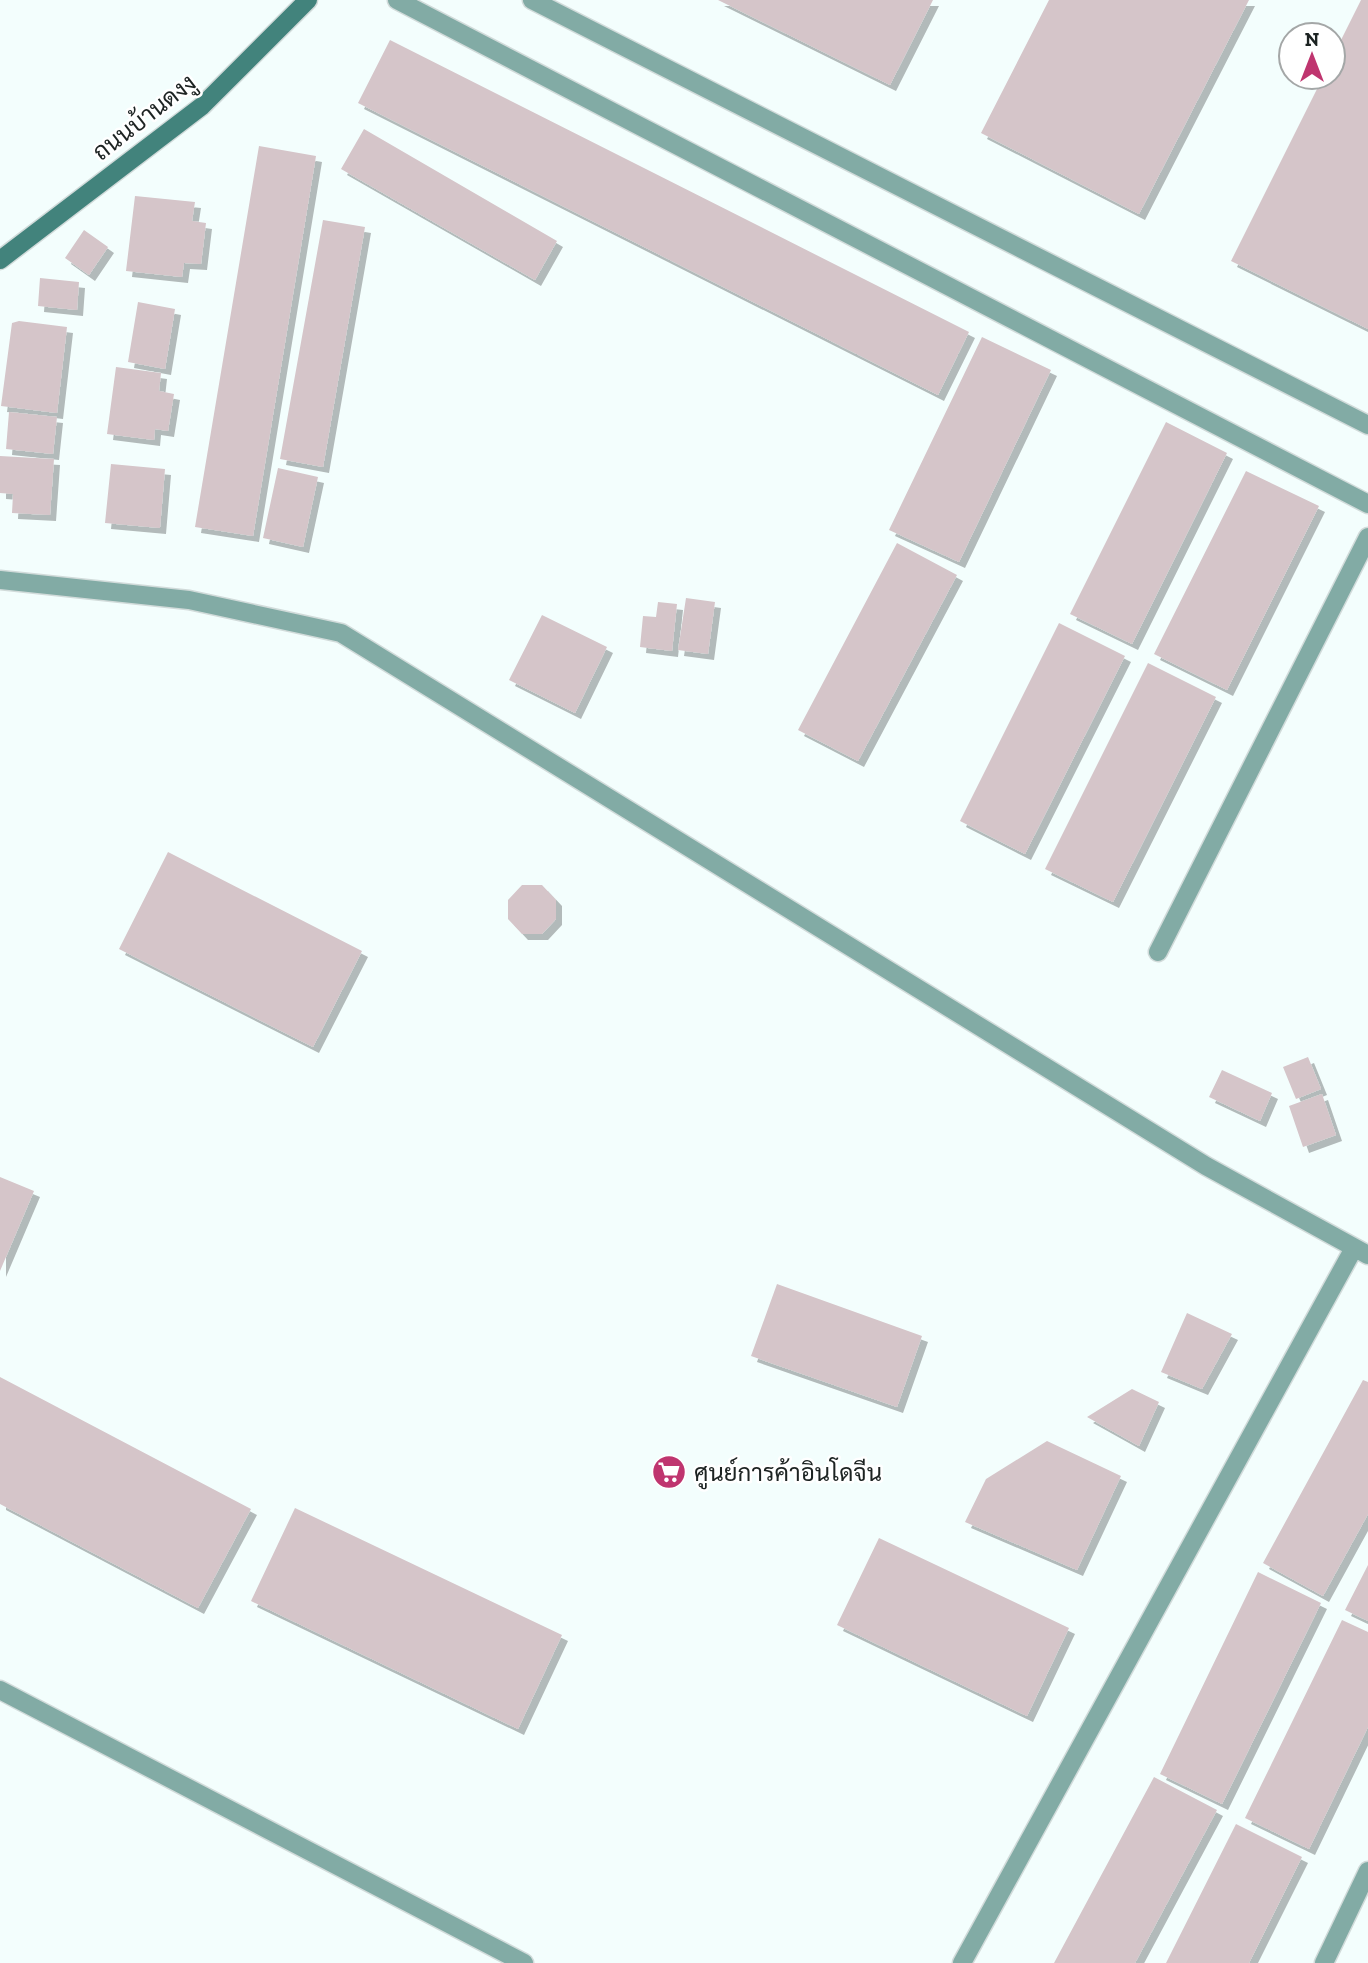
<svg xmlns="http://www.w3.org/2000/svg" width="1368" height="1963" font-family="'Zilla Slab',Sarabun,serif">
<defs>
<filter id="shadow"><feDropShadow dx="6" dy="6" stdDeviation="0" flood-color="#0004"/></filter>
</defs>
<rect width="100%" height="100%" fill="#f3fefd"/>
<path fill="#d5c5c9" filter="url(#shadow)" d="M 718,0 L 933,0 L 890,85 Z
M 1049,0 L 1249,0 L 1139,214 L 981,133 Z
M 1361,0 L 1368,0 L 1368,329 L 1231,261 L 1323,77 L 1333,77 L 1333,56 Z
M 390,40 L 969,332 L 938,395 L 358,103 Z
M 364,129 L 557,241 L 535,280 L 341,169 Z
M 259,146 L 316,156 L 253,536 L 195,527 Z
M 135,196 L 195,202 L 192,221 L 206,223 L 201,264 L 184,263 L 182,277 L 126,271 Z
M 323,220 L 365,227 L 323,467 L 280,459 Z
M 84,230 L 108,247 L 89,275 L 65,258 Z
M 40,278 L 79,282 L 77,310 L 38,306 Z
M 138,302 L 175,309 L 165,369 L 128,362 Z
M 19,321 L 67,327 L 57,413 L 1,406 L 12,323 Z
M 982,337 L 1051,370 L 959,562 L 889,530 Z
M 116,367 L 161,373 L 159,391 L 174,394 L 168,431 L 155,429 L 154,440 L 107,434 Z
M 9,412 L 57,417 L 53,454 L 6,449 Z
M 1166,422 L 1227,453 L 1132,644 L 1070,614 Z
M 0,456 L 54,459 L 50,515 L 12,513 L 13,494 L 0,493 Z
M 111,464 L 165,469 L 160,528 L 105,523 Z
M 278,468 L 318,477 L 303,547 L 263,538 Z
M 1246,471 L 1319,506 L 1227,690 L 1154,654 Z
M 897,543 L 957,575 L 858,761 L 798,730 Z
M 686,598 L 715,602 L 708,654 L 678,650 Z
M 658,602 L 677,604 L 672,651 L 640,647 L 643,616 L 656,617 Z
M 542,615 L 607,647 L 575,713 L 509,680 Z
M 1059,623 L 1125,656 L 1025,854 L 960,821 Z
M 1148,663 L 1216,697 L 1113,902 L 1045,869 Z
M 168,852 L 362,951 L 313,1047 L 119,949 Z
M 522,885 L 542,885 L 556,900 L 556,919 L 542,934 L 522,934 L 508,919 L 508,900 Z
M 1308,1057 L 1321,1089 L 1296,1099 L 1283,1067 Z
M 1222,1070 L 1272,1093 L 1260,1121 L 1209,1097 Z
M 1322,1094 L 1336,1135 L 1303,1147 L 1289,1106 Z
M 0,1177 L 34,1191 L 0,1271 Z
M 777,1284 L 922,1336 L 897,1407 L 751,1356 Z
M 1187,1313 L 1232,1334 L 1202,1389 L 1161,1372 Z
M 0,1377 L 251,1509 L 198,1608 L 0,1504 Z
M 1363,1380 L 1368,1382 L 1368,1514 L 1323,1596 L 1263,1563 Z
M 1132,1389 L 1159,1402 L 1139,1446 L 1087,1417 Z
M 1047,1441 L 1121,1476 L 1077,1570 L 965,1522 L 986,1479 Z
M 295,1508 L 562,1635 L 518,1729 L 251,1601 Z
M 879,1538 L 1069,1628 L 1027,1716 L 837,1625 Z
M 1368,1565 L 1368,1621 L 1345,1610 Z
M 1258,1572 L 1321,1603 L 1222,1804 L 1160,1774 Z
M 1342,1620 L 1368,1632 L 1368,1727 L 1309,1849 L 1245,1818 Z
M 1154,1777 L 1217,1810 L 1135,1963 L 1054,1963 Z
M 1236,1824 L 1302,1857 L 1249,1963 L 1166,1963 Z"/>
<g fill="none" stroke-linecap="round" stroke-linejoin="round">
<g stroke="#d1dbda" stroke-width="21">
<path id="lane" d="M 1158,952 L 1368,537"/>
</g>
<g stroke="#d1dbda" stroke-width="21">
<path id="street" d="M 397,0 L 1368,504
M 532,0 L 1368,425
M 0,580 L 189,600 L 341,633 L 1206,1166 L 1368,1255
M 0,1690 L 524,1963
M 962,1963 L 1354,1248
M 1324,1963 L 1368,1871"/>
</g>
<g stroke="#d1dbda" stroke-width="21">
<path id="secondary" d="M 0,260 L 202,106 L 308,0"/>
</g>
<use href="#lane" stroke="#82aba5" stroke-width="18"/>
<use href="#street" stroke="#82aba5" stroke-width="18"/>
<use href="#secondary" stroke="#42837c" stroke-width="18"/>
</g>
<defs>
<g id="supermarket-disc" transform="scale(1.75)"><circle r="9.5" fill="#bf356f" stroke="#fff"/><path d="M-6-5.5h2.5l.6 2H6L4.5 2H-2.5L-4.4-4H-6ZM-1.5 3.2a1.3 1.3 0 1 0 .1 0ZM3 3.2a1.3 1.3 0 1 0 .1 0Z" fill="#fff"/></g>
</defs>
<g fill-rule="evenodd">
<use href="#supermarket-disc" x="669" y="1472"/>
</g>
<g text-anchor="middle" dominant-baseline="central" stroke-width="5" stroke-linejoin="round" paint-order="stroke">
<g font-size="24" fill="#1c2322" stroke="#fff">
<text transform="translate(144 117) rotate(-38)">ถนนบ้านดงงู</text>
</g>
<g font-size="24" fill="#1c2322" stroke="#fff" text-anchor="start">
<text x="694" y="1472">ศูนย์การค้าอินโดจีน</text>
</g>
</g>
<g transform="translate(1312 56)"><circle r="33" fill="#ffffff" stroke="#a4a7a7" stroke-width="2"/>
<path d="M0-5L12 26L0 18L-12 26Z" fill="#bf356f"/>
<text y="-10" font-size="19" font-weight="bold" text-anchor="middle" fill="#1c2322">N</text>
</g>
</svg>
